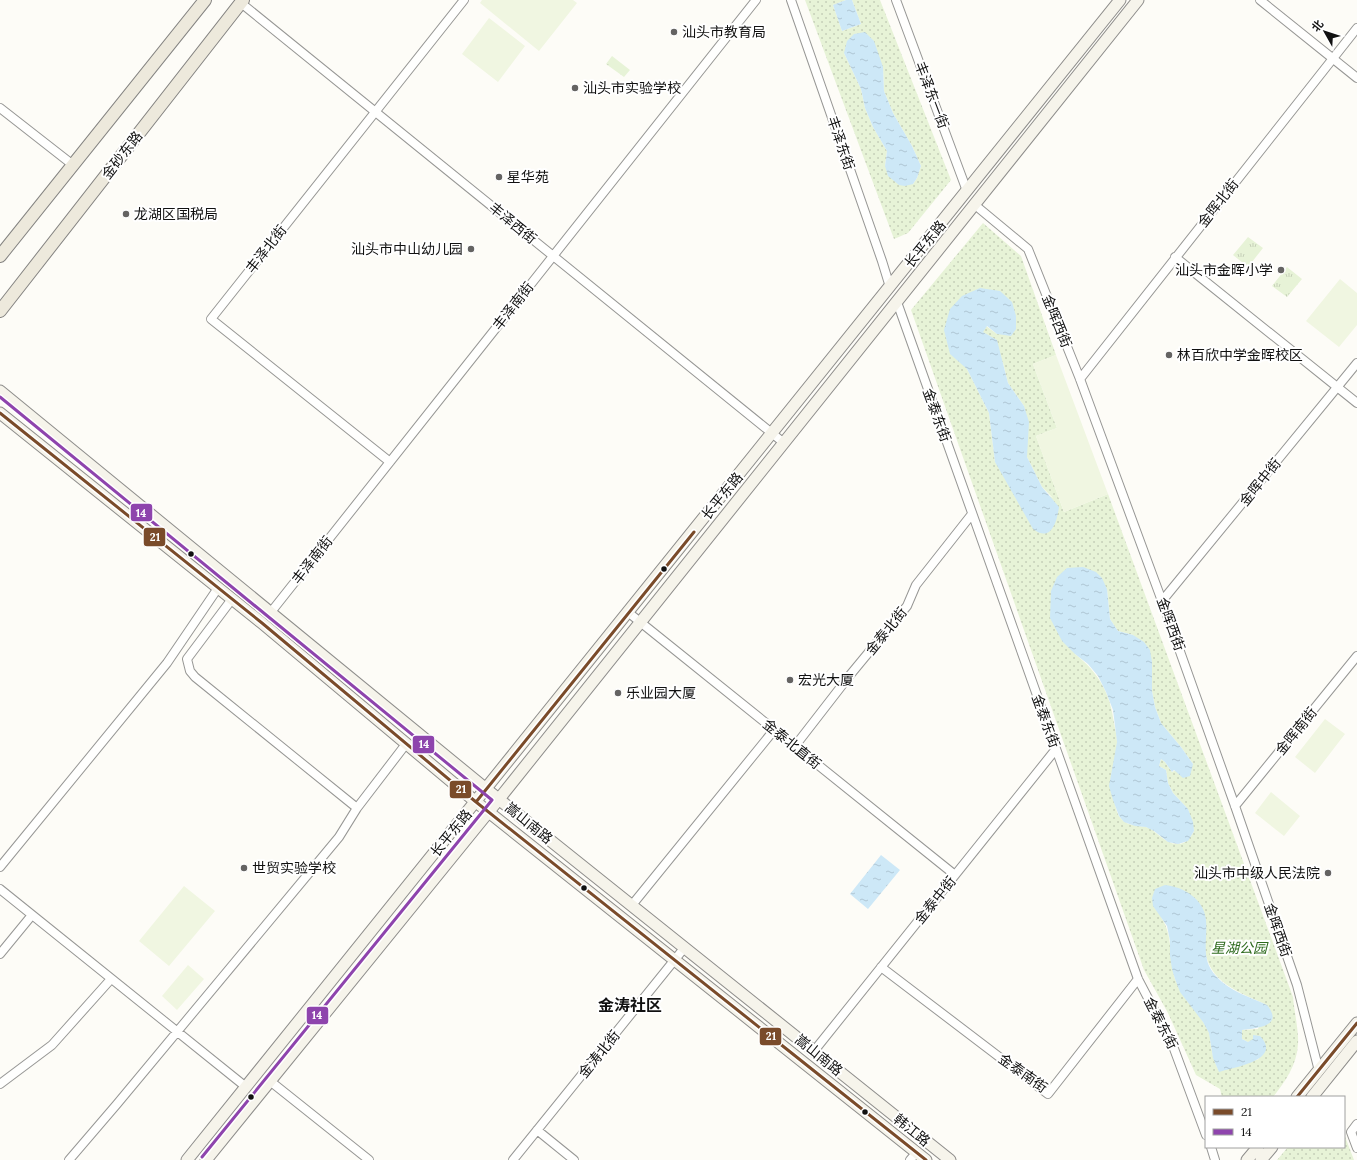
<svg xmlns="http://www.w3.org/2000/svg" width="1357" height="1160" font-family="Lora,'Noto Sans SC',serif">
<defs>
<pattern id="grass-tufts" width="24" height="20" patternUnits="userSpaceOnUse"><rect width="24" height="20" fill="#e7f3d7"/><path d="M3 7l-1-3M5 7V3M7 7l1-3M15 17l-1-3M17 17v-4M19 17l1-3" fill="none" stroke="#c5cfb8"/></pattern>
<pattern id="park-dots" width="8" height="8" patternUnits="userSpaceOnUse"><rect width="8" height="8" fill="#e7f3d7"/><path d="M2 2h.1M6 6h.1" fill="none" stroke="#c5cfb8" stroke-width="1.8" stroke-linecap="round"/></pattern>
<pattern id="water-ripples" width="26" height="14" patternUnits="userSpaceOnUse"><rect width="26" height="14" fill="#cde8f7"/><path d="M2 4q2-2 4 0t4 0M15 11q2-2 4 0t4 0" fill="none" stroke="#afc6d3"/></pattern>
</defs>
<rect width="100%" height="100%" fill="#fdfcf7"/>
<path fill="url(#grass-tufts)" d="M 612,56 L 630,70 L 624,77 L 606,64 Z
M 1248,237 L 1263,248 L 1248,267 L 1233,255 Z
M 1287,267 L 1302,279 L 1287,297 L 1272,286 Z"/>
<path fill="url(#park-dots)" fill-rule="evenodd" d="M 805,0 L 846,0 L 833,5 L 842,31 L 861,24 L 852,0 L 880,0 L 951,180 L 908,233 L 894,239 ZM 844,53 L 883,67 L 884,91 L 893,113 L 912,146 L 921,166 L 917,178 L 913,184 L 885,166 L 887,151 L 873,127 L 865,108 L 861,89 Z
M 983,223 L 1021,256 L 1056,355 L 1033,364 L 1057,428 L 1036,436 L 1064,512 L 1108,494 L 1293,997 C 1294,1010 1299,1032 1298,1044 C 1297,1065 1285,1082 1273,1097 L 1222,1097 L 1220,1089 L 1196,1075 L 1168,1013 L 1144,970 L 911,310 ZM 980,288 L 997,334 L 986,326 L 982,332 L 1003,363 L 1008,383 L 1024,406 L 1027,441 L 1027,457 L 1042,487 L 1053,498 L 995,462 L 989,413 L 967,369 ZM 1107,589 L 1110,619 L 1118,631 L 1133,635 L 1152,662 L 1152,691 L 1155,707 L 1161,723 L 1181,747 L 1193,764 L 1172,772 L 1165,762 L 1161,759 L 1159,766 L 1166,770 L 1168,783 L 1173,793 L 1188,809 L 1194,831 C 1190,838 1186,844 1178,844 C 1167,845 1158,833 1149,828 C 1138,824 1127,828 1119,816 C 1117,813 1116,808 1115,804 C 1104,777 1117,767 1117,742 C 1117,736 1115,729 1114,723 C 1110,693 1099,673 1075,654 ZM 1161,917 L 1206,919 C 1206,929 1204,940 1205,950 C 1209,983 1241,993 1267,1005 L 1258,1029 L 1242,1030 L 1242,1039 L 1248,1042 L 1253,1040 L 1259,1059 L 1219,1071 C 1216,1065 1213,1059 1212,1051 C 1210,1044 1211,1037 1208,1030 C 1198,1011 1183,1000 1175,979 C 1168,956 1174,937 1161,917 Z
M 1344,1134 L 1354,1160 L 1277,1160 L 1288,1147 L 1344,1147 Z"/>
<path fill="#f0f6e1" d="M 482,0 L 573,0 L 577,3 L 539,51 L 480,3 Z
M 489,18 L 525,46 L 498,82 L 462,54 Z
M 1340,279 L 1357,293 L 1357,325 L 1339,347 L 1306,321 Z
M 1056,355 L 1108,494 L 1064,512 L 1036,436 L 1057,428 L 1033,364 Z
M 1325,719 L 1345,734 L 1315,773 L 1295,757 Z
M 1271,792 L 1300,816 L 1284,836 L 1255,813 Z
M 184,886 L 215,911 L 169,966 L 139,941 Z
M 188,965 L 204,979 L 177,1010 L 162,996 Z"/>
<path fill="url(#water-ripples)" d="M 846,0 L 852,0 L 861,24 L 842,31 L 833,5 Z
M 865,32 L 874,41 L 883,67 L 884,91 L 893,113 L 912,146 L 921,166 L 917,178 L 913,184 L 905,186 L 899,185 L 888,176 L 885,166 L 887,151 L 873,127 L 865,108 L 861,89 L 844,53 L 847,41 L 854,34 Z
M 980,288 L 1000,291 L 1012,302 L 1016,316 L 1016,329 L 1011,336 L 997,334 L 987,326 L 983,332 L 997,340 L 1008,383 L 1024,406 L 1029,422 L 1027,457 L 1042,487 L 1059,507 C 1057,522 1051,543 1033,529 L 995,462 L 989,413 L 967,369 L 950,354 L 944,330 L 950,309 L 962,296 Z
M 1083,567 L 1096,572 L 1102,578 L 1107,589 L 1110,619 L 1118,631 L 1133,635 L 1144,642 L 1150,650 L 1152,662 L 1152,691 L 1155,707 L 1161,723 L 1181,747 L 1193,764 L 1190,776 L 1183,778 L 1174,770 L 1172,772 L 1165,762 L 1161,759 L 1159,766 L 1166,770 L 1168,783 L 1173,793 L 1188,809 L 1193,822 L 1194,831 L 1188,841 L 1178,844 L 1168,842 L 1154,831 L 1146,827 L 1135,826 L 1124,822 L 1119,816 L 1113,800 L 1109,786 L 1117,742 L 1113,710 L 1106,692 L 1098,676 L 1088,664 L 1075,654 L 1062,641 L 1050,618 L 1051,591 L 1057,577 L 1067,568 Z
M 881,855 L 900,870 L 868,909 L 850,894 Z
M 1165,885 C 1184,887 1204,899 1206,920 C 1208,941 1200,959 1216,976 C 1229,991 1250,997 1267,1005 C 1285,1027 1255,1028 1242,1030 L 1242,1039 L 1248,1042 L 1253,1039 L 1253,1035 L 1260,1036 C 1283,1060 1235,1067 1219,1072 L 1213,1058 L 1209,1033 L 1203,1022 L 1180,992 L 1175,979 L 1172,969 L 1170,956 L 1170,941 L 1167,926 L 1153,906 L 1152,898 L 1155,889 Z"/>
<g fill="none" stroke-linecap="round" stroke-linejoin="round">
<g stroke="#979795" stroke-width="10">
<path id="street" d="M 791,0 L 882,261 L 890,287
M 896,0 L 967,191
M 1260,0 L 1357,78
M 241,3 L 784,443
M 0,108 L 73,165
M 975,205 L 1028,249 L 1080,379 L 1162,601 L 1235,806 L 1297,985 L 1319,1071
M 1175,257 L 1357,403
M 897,302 L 1138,979 L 1173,1046 L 1206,1135
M 1080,379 L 1357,28
M 390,462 L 211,319 L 464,0
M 232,599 L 187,659 L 190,671 L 195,677 L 357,808
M 1162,601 L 1357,363
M 271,612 L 756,0
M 629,613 L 955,875
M 795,746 L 850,675 L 907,606 L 916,585 L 972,514
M 1235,806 L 1357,656
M 0,867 L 167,663 L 218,588
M 0,889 L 246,1087
M 632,905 L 774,730
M 0,954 L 32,915
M 881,967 L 1048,1094 L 1138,979
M 814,1051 L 1056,749
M 270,1081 L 369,1160
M 0,1084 L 52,1045 L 111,979
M 1357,1124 L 1351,1132 L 1357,1148
M 537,1130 L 574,1160
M 1211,1147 L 1215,1160
M 69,1160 L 117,1104 L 339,837 L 357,808 L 406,744
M 513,1160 L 685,947
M 910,1160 L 916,1153"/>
</g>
<g stroke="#8e8d8b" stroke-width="13">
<path id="secondary" d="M 0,391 L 486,789 L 950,1160
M 0,413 L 262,623 L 476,802 L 926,1160
M 1297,1097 L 1357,1023
M 1312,1097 L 1357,1041
M 187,1160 L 1120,0
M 206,1160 L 499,799 L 1138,0
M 1247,1160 L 1258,1147
M 1261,1160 L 1272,1147"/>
</g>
<g stroke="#858482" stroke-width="14">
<path id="primary" d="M 0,256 L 205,0
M 0,311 L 243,0"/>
</g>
<use href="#street" stroke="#fffffe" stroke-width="8"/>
<use href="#secondary" stroke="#f6f4eb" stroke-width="11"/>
<use href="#primary" stroke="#ede9dc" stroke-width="12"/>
<g stroke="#fff" stroke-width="6">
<path id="bus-1" d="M 0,413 L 262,623 L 476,802 L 926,1160
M 476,802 L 694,532
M 1297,1097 L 1357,1023"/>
</g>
<g stroke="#fff" stroke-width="6">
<path id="bus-2" d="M 0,397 L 492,800 L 202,1157"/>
</g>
<use href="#bus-1" stroke="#7a4b2a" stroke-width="3"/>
<use href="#bus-2" stroke="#8e44ad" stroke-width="3"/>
</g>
<g fill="#646362" stroke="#fff" stroke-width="1.5">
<circle cx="674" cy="32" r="4"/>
<circle cx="575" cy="88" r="4"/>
<circle cx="499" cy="177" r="4"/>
<circle cx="126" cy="214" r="4"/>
<circle cx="471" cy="249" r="4"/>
<circle cx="1281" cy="270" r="4"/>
<circle cx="1169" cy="355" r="4"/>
<circle cx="790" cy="680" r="4"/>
<circle cx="618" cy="693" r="4"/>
<circle cx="244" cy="868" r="4"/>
<circle cx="1328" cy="873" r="4"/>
</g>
<g fill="#111" stroke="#fff" stroke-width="1.5">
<circle cx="191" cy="554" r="3.5"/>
<circle cx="664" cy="569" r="3.5"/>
<circle cx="584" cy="888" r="3.5"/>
<circle cx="251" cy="1097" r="3.5"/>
<circle cx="865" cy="1112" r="3.5"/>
</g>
<g text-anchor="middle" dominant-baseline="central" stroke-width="4" stroke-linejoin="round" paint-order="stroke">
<g font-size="14" fill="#111" stroke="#fff" text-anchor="start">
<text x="682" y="32">汕头市教育局</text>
<text x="583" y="88">汕头市实验学校</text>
<text x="507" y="177">星华苑</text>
<text x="134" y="214">龙湖区国税局</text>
<text x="463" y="249" text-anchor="end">汕头市中山幼儿园</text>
<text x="1273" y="270" text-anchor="end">汕头市金晖小学</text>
<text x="1177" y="355">林百欣中学金晖校区</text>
<text x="798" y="680">宏光大厦</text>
<text x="626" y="693">乐业园大厦</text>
<text x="252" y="868">世贸实验学校</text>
<text x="1320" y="873" text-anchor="end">汕头市中级人民法院</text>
</g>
<g font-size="14" fill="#111" stroke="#fff">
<text transform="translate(932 95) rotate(69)">丰泽东一街</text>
<text transform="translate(841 143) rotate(71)">丰泽东街</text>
<text transform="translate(122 155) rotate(-52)">金砂东路</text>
<text transform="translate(1218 203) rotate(-52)">金晖北街</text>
<text transform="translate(513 223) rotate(39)">丰泽西街</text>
<text transform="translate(925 244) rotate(-51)">长平东路</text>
<text transform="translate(266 249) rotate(-52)">丰泽北街</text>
<text transform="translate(513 306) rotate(-52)">丰泽南街</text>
<text transform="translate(1057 321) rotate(68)">金晖西街</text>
<text transform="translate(937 415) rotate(70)">金泰东街</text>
<text transform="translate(1260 482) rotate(-51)">金晖中街</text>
<text transform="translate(722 496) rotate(-51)">长平东路</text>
<text transform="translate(312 560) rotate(-52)">丰泽南街</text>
<text transform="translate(1171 624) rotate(70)">金晖西街</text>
<text transform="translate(886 631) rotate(-51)">金泰北街</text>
<text transform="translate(1046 721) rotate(70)">金泰东街</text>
<text transform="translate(1296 731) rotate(-51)">金晖南街</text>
<text transform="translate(792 744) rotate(39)">金泰北直街</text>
<text transform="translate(529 823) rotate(39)">嵩山南路</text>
<text transform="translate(451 833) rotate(-51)">长平东路</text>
<text transform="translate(935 900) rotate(-51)">金泰中街</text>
<text transform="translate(1278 930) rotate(71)">金晖西街</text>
<text transform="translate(1161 1023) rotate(63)">金泰东街</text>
<text transform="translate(599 1054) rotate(-51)">金涛北街</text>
<text transform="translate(819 1055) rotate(39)">嵩山南路</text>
<text transform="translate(1023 1073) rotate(35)">金泰南街</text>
<text transform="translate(912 1130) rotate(39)">韩江路</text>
</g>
<g font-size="14" font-style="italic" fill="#2f6b1f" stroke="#fff">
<text x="1239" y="948">星湖公园</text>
</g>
<g font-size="16" font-weight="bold" fill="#111" stroke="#fff">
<text x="630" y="1005">金涛社区</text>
</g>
</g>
<g stroke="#fff" stroke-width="1.5">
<rect x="130" y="503" width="23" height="19" rx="4" fill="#8e44ad"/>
<rect x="143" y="527" width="23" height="20" rx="4" fill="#7a4b2a"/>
<rect x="412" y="735" width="23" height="19" rx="4" fill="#8e44ad"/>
<rect x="449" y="780" width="23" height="19" rx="4" fill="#7a4b2a"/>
<rect x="306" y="1006" width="23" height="19" rx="4" fill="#8e44ad"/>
<rect x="759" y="1027" width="23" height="19" rx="4" fill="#7a4b2a"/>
</g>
<g font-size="11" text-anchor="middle" font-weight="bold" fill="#fff">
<text x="141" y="517">14</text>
<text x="155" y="541">21</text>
<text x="424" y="748">14</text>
<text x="461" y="793">21</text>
<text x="317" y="1019">14</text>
<text x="771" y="1040">21</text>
</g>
<rect x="1205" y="1096" width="140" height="52" fill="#ffffff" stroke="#a0a0a0"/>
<rect x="1213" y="1109" width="20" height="6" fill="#7a4b2a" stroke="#a0a0a0"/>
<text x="1241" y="1116" font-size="12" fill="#111111">21</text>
<rect x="1213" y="1129" width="20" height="6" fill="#8e44ad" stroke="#a0a0a0"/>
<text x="1241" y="1136" font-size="12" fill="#111111">14</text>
<g transform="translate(1325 32) rotate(309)" stroke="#ffffff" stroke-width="3" paint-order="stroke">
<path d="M0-3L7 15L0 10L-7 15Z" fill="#111111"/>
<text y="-6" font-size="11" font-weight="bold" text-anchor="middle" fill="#111111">北</text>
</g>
</svg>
